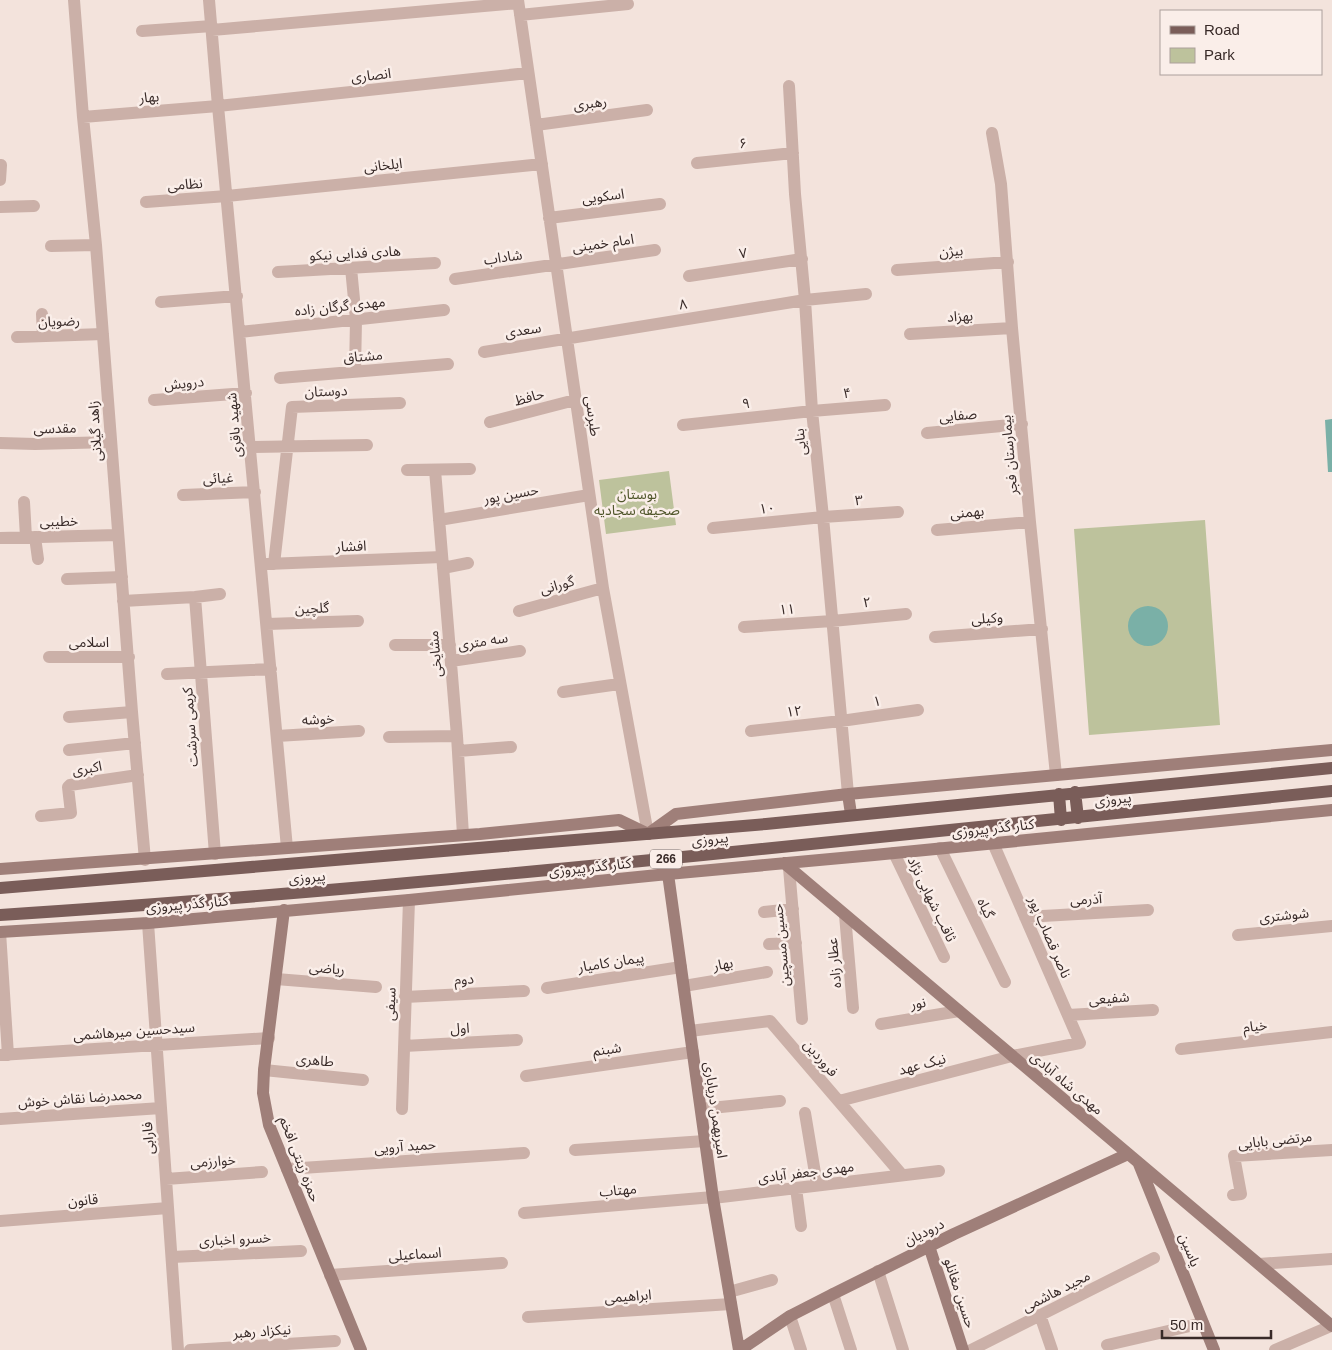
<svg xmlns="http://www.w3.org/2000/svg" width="1332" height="1350" font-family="Helvetica,'Noto Sans Arabic',sans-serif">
<rect width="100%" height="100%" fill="#f3e3dc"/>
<path fill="#bdc29c" d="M 669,471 L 676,525 L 606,534 L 599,480 Z
M 1205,520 L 1220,725 L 1089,735 L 1074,529 Z"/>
<path fill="#7ab0a7" d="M 1332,419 L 1332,472 L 1328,472 L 1325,420 Z
M1128 626a20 20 0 1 1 40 0a20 20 0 1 1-40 0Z"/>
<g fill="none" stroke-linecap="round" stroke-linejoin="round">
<path stroke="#cbb0a8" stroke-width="12" d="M 74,0 L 83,117 L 96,245 L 132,712 L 145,860
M 209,0 L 218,106 L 287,848
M 518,0 L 603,588 L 648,834
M 520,15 L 628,4
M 212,30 L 518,3
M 142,31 L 212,26
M 789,86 L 795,194 L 805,300 L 812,411 L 823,517 L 848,794
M 83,117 L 218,106 L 528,73
M 536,125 L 647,110
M 992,133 L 1001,184 L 1012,328 L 1030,522 L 1056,775
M 697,163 L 793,153
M 0,180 L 1,165
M 146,202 L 227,196 L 542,164
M 0,207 L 34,206
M 549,218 L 660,204
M 51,246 L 96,245
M 351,268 L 356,320 L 355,372
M 897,270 L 1008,262
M 278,272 L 435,263
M 689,276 L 802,259
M 455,279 L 655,250
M 161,302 L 237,296
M 42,314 L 43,336
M 240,332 L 444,310
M 910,334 L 1012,328
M 17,337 L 103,334
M 484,352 L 805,300 L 866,294
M 280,378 L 448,364
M 154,400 L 246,393
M 490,422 L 575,400
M 683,425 L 812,411 L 885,405
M 927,433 L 1022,424
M 0,443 L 35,444 L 111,442
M 251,447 L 367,445
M 407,470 L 470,469
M 435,470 L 457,736 L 463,835
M 183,495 L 255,492
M 24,502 L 26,537
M 439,520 L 589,495
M 713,528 L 823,517 L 898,512
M 937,530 L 1030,522
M 35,537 L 38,559
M 0,538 L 118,535
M 267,564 L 442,557
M 274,564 L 292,407 L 400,403
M 443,568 L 468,563
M 67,579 L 122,577
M 195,597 L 215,854
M 123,601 L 195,597 L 220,594
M 519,611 L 603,588
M 267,624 L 358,621
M 744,627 L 832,621 L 906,614
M 935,637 L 1042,629
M 395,645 L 450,645
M 49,657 L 129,657
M 451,661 L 520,651
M 167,674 L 271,669
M 563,692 L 619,684
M 69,717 L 132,712
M 751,731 L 841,721 L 918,710
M 277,736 L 359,731
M 389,737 L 457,736
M 69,750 L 135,743
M 458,751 L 511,747
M 41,816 L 71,813 L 68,787 L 70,785 L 138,775
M 940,848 L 1005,982
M 894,853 L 944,957
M 789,868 L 802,1019
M 764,912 L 793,909
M 845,915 L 853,1008
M 1025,917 L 1148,910
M 148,923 L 178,1350
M 0,932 L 8,1055
M 1238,935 L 1332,926
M 769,944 L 796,943
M 276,979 L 376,987
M 684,986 L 767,972
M 547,988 L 681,967
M 405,997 L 524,991
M 1068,1015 L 1153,1010
M 881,1024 L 959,1011
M 690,1031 L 770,1021 L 902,1175
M 404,1046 L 517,1040
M 1181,1049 L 1332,1032
M 0,1055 L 269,1038
M 264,1070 L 363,1080
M 526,1076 L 693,1052
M 839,1101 L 1012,1056 L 1080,1043 L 993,843
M 402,1109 L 409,900
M 701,1109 L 780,1101
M 805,1113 L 817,1185
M 0,1119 L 161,1108
M 575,1150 L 705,1141
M 287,1169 L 524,1153
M 166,1179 L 262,1172
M 796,1188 L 801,1226
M 1233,1195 L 1241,1194 L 1234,1156 L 1332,1150
M 713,1198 L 939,1171
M 524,1213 L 713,1197
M 0,1221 L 168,1208
M 172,1257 L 301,1251
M 1259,1264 L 1332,1259
M 878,1271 L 903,1350
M 330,1275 L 502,1263
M 729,1292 L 772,1280
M 833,1294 L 851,1350
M 1040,1315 L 1052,1350
M 790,1316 L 801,1350
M 528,1317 L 731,1304
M 1107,1345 L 1203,1323
M 190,1350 L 335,1341
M 971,1350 L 1154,1258
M 1275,1350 L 1331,1326"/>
<path stroke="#9f7f79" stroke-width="12" d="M 848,794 L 851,814
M 784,863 L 1332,1326
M 0,869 L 480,834 L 619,820 L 648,834 L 676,814 L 848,794 L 1332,750
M 668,874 L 713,1198 L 739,1350
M 284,910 L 264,1070 L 263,1093 L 269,1125 L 361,1350
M 0,932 L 148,923 L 409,900 L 668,874 L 874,855 L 1332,810
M 1139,1164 L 1214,1350
M 929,1246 L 963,1350
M 740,1350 L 790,1316 L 833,1294 L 954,1234 L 1128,1154"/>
<path stroke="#7a5d59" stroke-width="12" d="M 1075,792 L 1078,818
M 1059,794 L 1061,820
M 0,888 L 766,824 L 1332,768
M 0,915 C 235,900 469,878 703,855 C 913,834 1123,813 1332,791"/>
</g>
<g text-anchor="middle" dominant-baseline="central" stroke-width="5" stroke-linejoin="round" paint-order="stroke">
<rect fill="#faeee9" stroke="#726562" stroke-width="1" x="650" y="849.5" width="32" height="19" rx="4"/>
<g font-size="12" font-weight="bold" fill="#382a28">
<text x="666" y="859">266</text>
</g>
<g font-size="14" fill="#382a28" stroke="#faeee9">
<text transform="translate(371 75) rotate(-6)">انصاری</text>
<text transform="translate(149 97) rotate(-5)">بهار</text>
<text transform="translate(590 103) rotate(-7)">رهبری</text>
<text transform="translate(743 143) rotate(-6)">۶</text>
<text transform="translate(383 165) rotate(-6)">ایلخانی</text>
<text transform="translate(185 184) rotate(-4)">نظامی</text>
<text transform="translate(603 196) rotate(-7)">اسکویی</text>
<text transform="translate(603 243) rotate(-8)">امام خمینی</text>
<text transform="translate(951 251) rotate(-5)">بیژن</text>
<text transform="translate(355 253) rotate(-3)">هادی فدایی نیکو</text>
<text transform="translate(743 253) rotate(-8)">۷</text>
<text transform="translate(503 257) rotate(-8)">شاداب</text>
<text transform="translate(683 304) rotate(-9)">۸</text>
<text transform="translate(340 306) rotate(-6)">مهدی گرگان زاده</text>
<text transform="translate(960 316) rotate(-3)">بهزاد</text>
<text transform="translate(59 321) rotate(-2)">رضویان</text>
<text transform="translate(523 330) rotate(-9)">سعدی</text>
<text transform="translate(363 356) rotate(-5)">مشتاق</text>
<text transform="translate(184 383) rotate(-5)">درویش</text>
<text transform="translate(326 391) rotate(-2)">دوستان</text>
<text transform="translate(847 393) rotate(-5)">۴</text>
<text transform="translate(529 397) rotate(-15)">حافظ</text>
<text transform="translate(746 403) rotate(-6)">۹</text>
<text transform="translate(958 415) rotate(-5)">صفایی</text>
<text transform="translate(593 416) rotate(82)">طبرسی</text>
<text transform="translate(234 425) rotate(-95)">شهید باقری</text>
<text transform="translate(55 428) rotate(-1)">مقدسی</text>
<text transform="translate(95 431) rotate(-94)">زاهد گیلانی</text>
<text transform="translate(800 442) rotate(-96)">بنایی</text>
<text transform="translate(1009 455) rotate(-95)">بیمارستان فجر</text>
<text transform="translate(218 478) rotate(-3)">غیائی</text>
<text transform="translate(511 494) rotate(-10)">حسین پور</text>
<text transform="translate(859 500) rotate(-4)">۳</text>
<text transform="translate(767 508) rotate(-6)">۱۰</text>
<text transform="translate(967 512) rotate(-5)">بهمنی</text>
<text transform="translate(59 521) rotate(-1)">خطیبی</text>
<text transform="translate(351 546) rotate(-2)">افشار</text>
<text transform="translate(557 585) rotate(-15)">گورانی</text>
<text transform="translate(867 602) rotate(-6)">۲</text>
<text transform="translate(312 608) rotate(-2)">گلچین</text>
<text transform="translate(787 609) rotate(-3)">۱۱</text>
<text transform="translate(987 618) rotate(-4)">وکیلی</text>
<text transform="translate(483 641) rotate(-9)">سه متری</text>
<text x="89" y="642">اسلامی</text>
<text transform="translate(435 654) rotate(-95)">مشایخی</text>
<text transform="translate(877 701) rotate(-9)">۱</text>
<text transform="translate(794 711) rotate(-6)">۱۲</text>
<text transform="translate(318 719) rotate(-3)">خوشه</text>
<text transform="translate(190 727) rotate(-94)">کریمی سرشت</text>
<text transform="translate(87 768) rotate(-9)">اکبری</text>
<text transform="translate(1113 799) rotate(-6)">پیروزی</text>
<text transform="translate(993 828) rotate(-6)">کنار گذر پیروزی</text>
<text transform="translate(710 839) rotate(-6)">پیروزی</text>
<text transform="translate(590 867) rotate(-6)">کنار گذر پیروزی</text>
<text transform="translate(307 877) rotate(-5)">پیروزی</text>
<text transform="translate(932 899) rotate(64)">ثاقب شهابی نژاد</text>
<text transform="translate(1086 899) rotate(-3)">آذرمی</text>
<text transform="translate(187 904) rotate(-5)">کنار گذر پیروزی</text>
<text transform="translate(986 908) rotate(64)">گیاه</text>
<text transform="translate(1284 915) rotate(-6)">شوشتری</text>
<text transform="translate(1050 937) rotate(67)">ناصر قصاب پور</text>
<text transform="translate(781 945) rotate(-95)">حسین مسچین</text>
<text transform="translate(611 962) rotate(-9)">پیمان کامیار</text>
<text transform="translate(834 963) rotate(-95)">عطار زاده</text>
<text transform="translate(723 964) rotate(-10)">بهار</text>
<text transform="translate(327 968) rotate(5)">ریاضی</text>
<text transform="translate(464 979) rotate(-3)">دوم</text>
<text transform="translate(1109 998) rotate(-4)">شفیعی</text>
<text transform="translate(918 1003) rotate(-9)">نور</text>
<text transform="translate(390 1004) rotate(-88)">سیفی</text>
<text transform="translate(1255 1026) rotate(-6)">خیام</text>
<text transform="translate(460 1028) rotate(-3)">اول</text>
<text transform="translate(134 1031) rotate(-4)">سیدحسین میرهاشمی</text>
<text transform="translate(607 1049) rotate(-8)">شبنم</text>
<text transform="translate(821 1058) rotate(49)">فروردین</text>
<text transform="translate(315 1060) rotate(5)">طاهری</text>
<text transform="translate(922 1064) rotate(-15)">نیک عهد</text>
<text transform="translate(1067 1083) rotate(40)">مهدی شاه آبادی</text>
<text transform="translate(80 1098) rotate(-4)">محمدرضا نقاش خوش</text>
<text transform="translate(716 1110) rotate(82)">امیربهمن دریاباری</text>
<text transform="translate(148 1138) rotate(-94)">فارابی</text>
<text transform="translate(1275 1140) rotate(-6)">مرتضی بابایی</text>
<text transform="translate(405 1146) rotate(-4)">حمید آرویی</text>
<text transform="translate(300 1159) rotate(69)">حمزه زینتی افخم</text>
<text transform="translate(213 1161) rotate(-4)">خوارزمی</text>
<text transform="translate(806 1172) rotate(-7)">مهدی جعفر آبادی</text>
<text transform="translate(618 1190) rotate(-5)">مهتاب</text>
<text transform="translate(83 1200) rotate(-5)">قانون</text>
<text transform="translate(924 1232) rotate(-26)">درودیان</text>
<text transform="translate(235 1239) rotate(-3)">خسرو اخباری</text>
<text transform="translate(1190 1250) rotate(68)">یاسین</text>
<text transform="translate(415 1254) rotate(-4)">اسماعیلی</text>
<text transform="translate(1056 1291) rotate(-27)">مجید هاشمی</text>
<text transform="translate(960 1293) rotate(72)">حسین مغانلو</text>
<text transform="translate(628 1296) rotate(-4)">ابراهیمی</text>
<text transform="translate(262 1331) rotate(-4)">نیکزاد رهبر</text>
</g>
<g font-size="14" fill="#50562b" stroke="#faeee9">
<text x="637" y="494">بوستان<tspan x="637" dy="16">صحیفه سجادیه</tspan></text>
</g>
</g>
<rect x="1160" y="10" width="162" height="65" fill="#faeee9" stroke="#aca09c"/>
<rect x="1170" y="26" width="25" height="8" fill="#7a5d59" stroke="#aca09c"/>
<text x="1204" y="35" font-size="15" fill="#382a28">Road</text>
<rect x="1170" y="48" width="25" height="15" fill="#bdc29c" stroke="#aca09c"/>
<text x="1204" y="60" font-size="15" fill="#382a28">Park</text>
<path d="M1162 1330v8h109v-8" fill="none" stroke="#382a28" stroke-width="2.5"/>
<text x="1170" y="1330" font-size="15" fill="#382a28" stroke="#faeee9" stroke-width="4" paint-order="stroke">50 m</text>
</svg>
